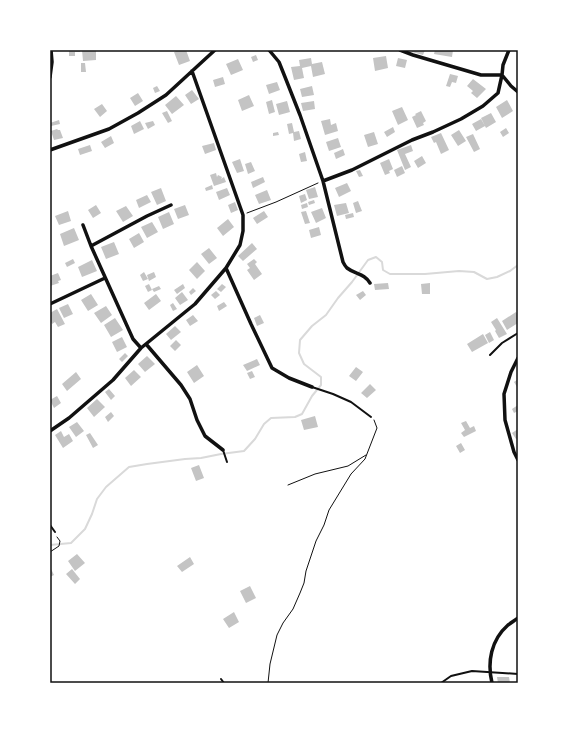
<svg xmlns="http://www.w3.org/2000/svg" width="568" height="733" font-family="Barlow,sans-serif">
<rect width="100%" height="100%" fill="#fff"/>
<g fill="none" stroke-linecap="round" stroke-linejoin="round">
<path stroke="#d9d9d9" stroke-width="2" d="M 50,545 L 71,543 L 85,529 L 92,514 L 97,499 L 106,487 L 129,467 L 147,464 L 185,459 L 201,458 L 221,454 L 244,451 L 255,439 L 264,424 L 271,418 L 295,417 L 302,414 L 312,396 L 321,385 L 321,377 L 304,364 L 299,353 L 300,340 L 312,326 L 326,315 L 338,298 L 352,282 L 368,260 L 376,257 L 382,262 L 383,270 L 390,274 L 425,274 L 459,271 L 474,272 L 487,279 L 497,277 L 510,271 L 518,265"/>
</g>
<path fill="#c4c4c4" d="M 69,50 L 80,50 L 80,52 L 75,52 L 75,56 L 69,56 Z
M 82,50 L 96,50 L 96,60 L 83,61 Z
M 179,50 L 186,50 L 190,61 L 179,65 L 174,52 Z
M 412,50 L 425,50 L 423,55 L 412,52 Z
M 435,50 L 453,50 L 452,57 L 434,54 Z
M 256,55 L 258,60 L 253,62 L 251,57 Z
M 386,56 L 388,68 L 375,71 L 373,58 Z
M 311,58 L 312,64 L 322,62 L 325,74 L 313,77 L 311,66 L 302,68 L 304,78 L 294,80 L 291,67 L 300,66 L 299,60 Z
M 398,58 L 407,60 L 405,68 L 396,66 Z
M 238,59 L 243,70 L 231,75 L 226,64 Z
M 81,63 L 85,63 L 86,72 L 81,72 Z
M 450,74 L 458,76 L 456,83 L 452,82 L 450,87 L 446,86 Z
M 223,77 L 225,84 L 215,87 L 213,80 Z
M 473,79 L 486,89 L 477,98 L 471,93 L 473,91 L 467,86 Z
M 277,82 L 280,90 L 269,94 L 266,85 Z
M 157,86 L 160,91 L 155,93 L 153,88 Z
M 312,86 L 314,95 L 302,97 L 300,89 Z
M 192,90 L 199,99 L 191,104 L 185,95 Z
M 138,93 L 143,101 L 135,106 L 130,98 Z
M 249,95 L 254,106 L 242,111 L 238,100 Z
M 176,96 L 184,105 L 172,114 L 165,105 Z
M 272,100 L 275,112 L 269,114 L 266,102 Z
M 507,100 L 513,111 L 502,118 L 496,107 Z
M 287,101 L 290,112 L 279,115 L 276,104 Z
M 314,101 L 315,109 L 303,111 L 301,103 Z
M 102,104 L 107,111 L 100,117 L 94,109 Z
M 402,107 L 408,120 L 398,125 L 392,111 Z
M 167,111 L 172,121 L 168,123 L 162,113 Z
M 421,111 L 426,121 L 423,123 L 424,125 L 417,128 L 412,117 L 416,115 L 415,114 Z
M 491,113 L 496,122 L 486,128 L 481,118 Z
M 330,119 L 331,125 L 336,123 L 338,131 L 325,135 L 321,121 Z
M 481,119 L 485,126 L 476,131 L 472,124 Z
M 59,120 L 60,124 L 51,126 L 50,123 Z
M 140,121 L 144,129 L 134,134 L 131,126 Z
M 153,121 L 155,125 L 148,129 L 145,123 Z
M 292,123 L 294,132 L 299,131 L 301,139 L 294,141 L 293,133 L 289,134 L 287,124 Z
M 393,127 L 395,132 L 387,137 L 384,132 Z
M 506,128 L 509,133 L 503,137 L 500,132 Z
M 57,129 L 58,130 L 60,130 L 63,138 L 54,140 L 51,131 Z
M 459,130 L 466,141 L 458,146 L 451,135 Z
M 278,132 L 279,135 L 273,136 L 273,133 Z
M 374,132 L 378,144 L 368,147 L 364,135 Z
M 441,133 L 449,150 L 441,154 L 436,142 L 434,143 L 431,137 Z
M 473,134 L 480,149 L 474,152 L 466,137 Z
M 111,136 L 114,143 L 105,148 L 101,142 Z
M 338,138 L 341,147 L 329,151 L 326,142 Z
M 214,143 L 216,150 L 205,154 L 202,146 Z
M 90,145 L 92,151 L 80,155 L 78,149 Z
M 411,145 L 413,151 L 405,154 L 411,167 L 405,170 L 397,150 Z
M 343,149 L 345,155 L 336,159 L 334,153 Z
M 305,152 L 307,161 L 301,162 L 299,154 Z
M 422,156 L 426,163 L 418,168 L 414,161 Z
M 240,159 L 244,171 L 237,173 L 232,162 Z
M 389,159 L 393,169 L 389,171 L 390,173 L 385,175 L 380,163 Z
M 251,162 L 255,171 L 248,174 L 245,164 Z
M 402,166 L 405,173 L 397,177 L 394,170 Z
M 360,170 L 363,176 L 359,177 L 356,171 Z
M 216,173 L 217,177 L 218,175 L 222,177 L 221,179 L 224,177 L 226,182 L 214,186 L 210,175 Z
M 263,177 L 265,182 L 253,188 L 251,182 Z
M 347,183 L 351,191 L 339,197 L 335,188 Z
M 212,185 L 213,189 L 206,191 L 205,188 Z
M 315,187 L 318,197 L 309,199 L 306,190 Z
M 161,188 L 166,201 L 157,205 L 151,192 Z
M 227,188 L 230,195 L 219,200 L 216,192 Z
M 267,190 L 271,200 L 259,204 L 255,195 Z
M 305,194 L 307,200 L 301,203 L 299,196 Z
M 147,195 L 151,202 L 139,208 L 136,200 Z
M 314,200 L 315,203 L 309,205 L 308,202 Z
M 358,201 L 362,211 L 356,213 L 353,203 Z
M 235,202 L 238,210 L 231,213 L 228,205 Z
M 307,203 L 308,207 L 302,209 L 301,205 Z
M 346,203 L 349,213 L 337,216 L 334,205 Z
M 96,205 L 101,213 L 93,218 L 88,210 Z
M 185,205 L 189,215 L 178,219 L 174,209 Z
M 126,206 L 133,216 L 123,222 L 116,211 Z
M 322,208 L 326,218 L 316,223 L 311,212 Z
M 68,211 L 71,221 L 59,225 L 55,216 Z
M 264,211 L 268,217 L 257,224 L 253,218 Z
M 306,211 L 310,223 L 305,224 L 301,212 Z
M 169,212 L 174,224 L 163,229 L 158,217 Z
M 353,213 L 354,217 L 346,219 L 345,215 Z
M 228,219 L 234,227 L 223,236 L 217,228 Z
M 152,222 L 158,232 L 147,238 L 141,227 Z
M 319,227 L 321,235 L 311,238 L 309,230 Z
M 74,228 L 79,240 L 64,246 L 60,234 Z
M 139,233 L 144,242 L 134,248 L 129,239 Z
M 114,242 L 119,254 L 106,259 L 101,247 Z
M 252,243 L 257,249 L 243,261 L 238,256 Z
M 209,248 L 217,258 L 209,264 L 201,254 Z
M 73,259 L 75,263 L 67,267 L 65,263 Z
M 254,259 L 257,262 L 255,264 L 262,274 L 254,280 L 247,270 L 250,268 L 247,264 Z
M 92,260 L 97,271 L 82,277 L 78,267 Z
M 197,262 L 205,271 L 197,279 L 189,270 Z
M 144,272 L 148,279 L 143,281 L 140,275 Z
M 154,272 L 156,277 L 149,281 L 147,275 Z
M 58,273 L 61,280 L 58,281 L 59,283 L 50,286 L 50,276 Z
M 388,283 L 389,289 L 375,290 L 374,284 Z
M 430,283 L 430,294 L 422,294 L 421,284 Z
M 149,284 L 152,290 L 148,292 L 145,286 Z
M 183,284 L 185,288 L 177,294 L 174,290 Z
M 222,284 L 226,287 L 221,292 L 217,289 Z
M 159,286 L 161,289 L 154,292 L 152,289 Z
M 193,288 L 196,291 L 191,295 L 189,292 Z
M 216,291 L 220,295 L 215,299 L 211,295 Z
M 363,291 L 366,295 L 360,300 L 356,295 Z
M 182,292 L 188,300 L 180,305 L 175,298 Z
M 91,294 L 98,305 L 88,311 L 81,300 Z
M 156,294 L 161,301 L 149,310 L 144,303 Z
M 224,302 L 227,306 L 219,311 L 217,306 Z
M 173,303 L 177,309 L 173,311 L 170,305 Z
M 68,304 L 73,314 L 64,318 L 59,308 Z
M 106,306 L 112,315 L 101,323 L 94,313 Z
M 57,309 L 65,324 L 58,327 L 55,322 L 52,324 L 50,320 L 50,313 Z
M 516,312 L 518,315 L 518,323 L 507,330 L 502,321 Z
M 193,315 L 198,321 L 190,326 L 186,320 Z
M 260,315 L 264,323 L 257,326 L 254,318 Z
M 115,318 L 123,330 L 111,337 L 104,325 Z
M 497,318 L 507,334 L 499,338 L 495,331 L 496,330 L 491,322 Z
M 175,326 L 181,332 L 171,340 L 166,334 Z
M 490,332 L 494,340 L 489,343 L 485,335 Z
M 483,334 L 488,343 L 472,352 L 467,344 Z
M 122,337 L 127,347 L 117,352 L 112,342 Z
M 176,340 L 181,345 L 175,351 L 170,346 Z
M 125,353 L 128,356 L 122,362 L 119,359 Z
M 147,356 L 155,364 L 145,372 L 138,364 Z
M 257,359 L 260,365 L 247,371 L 243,365 Z
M 197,365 L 204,376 L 194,383 L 187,372 Z
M 356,367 L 363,372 L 356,381 L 349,376 Z
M 134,370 L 141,377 L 131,386 L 125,378 Z
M 252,371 L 255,377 L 250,379 L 247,373 Z
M 76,372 L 81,379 L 67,391 L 62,384 Z
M 518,379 L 518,386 L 517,387 L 514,382 Z
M 370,384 L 376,390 L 367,398 L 361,393 Z
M 109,389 L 115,396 L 111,400 L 105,392 Z
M 57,396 L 61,403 L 54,408 L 50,400 Z
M 97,399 L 105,407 L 94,417 L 87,408 Z
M 518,405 L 518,411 L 514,413 L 512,409 Z
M 111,412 L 114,416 L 108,422 L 105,417 Z
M 315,416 L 318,427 L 304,430 L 301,420 Z
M 466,421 L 470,428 L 474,426 L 476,431 L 464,437 L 461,433 L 465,430 L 461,423 Z
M 77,422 L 84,431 L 76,437 L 69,427 Z
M 518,429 L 518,438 L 516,439 L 512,433 Z
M 61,431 L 64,437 L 69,434 L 73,441 L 63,448 L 55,435 Z
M 90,433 L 98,445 L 93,448 L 86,435 Z
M 461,443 L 465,450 L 460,453 L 456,446 Z
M 199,465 L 204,478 L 196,481 L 191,468 Z
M 77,554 L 85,563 L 75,571 L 68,561 Z
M 190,557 L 194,564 L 182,572 L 177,566 Z
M 50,567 L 54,575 L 50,577 Z
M 72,569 L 80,579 L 75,584 L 66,574 Z
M 250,586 L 256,598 L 246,603 L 240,591 Z
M 234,612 L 239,622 L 229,628 L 223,619 Z
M 497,677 L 509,677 L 510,683 L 498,683 Z"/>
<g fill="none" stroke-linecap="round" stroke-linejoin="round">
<path stroke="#111" stroke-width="1" d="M 247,213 L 276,202 L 318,183
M 288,485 L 315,474 L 348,466 L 366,455
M 50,552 L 59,546 L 60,541 L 57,537
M 268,683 L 270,664 L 277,635 L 283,623 L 293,609 L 300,593 L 304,583 L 306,571 L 316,541 L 324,525 L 329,510 L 351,474 L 365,459 L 377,428 L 374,420"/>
<path stroke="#111" stroke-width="2" d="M 490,355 L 502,343 L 518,333
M 312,387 L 333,394 L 351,402 L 371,417
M 223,450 L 227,462
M 50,525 L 55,532
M 221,679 L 224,683
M 441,683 L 451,676 L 472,671 L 518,674"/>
<path stroke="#111" stroke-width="3.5" d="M 269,50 L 279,62 L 285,77 L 300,115 L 323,181 L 343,262 C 344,264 345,266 347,268 C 356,275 364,273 370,283
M 400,50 L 413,55 L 481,75 L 502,75
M 502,75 L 511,86 L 518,92
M 50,77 L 52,62 L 51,50
M 50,150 L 109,129 L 138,113 L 166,95 L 215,50
M 323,181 L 352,170 L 412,140 L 433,132 L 461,119 L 483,106 L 498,93 L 502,75 L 503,65 L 509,50
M 83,225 L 91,246 L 133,339 L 141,348
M 91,246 L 147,216 L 171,205
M 226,268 L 251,324 L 272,368 L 289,378 L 312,387
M 50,304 L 105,278
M 146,344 L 181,385 L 190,399 L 197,420 L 205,436 L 223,450
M 518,358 L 511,372 L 504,394 L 505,420 L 514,452 L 518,460
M 50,431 L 69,418 L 113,380 L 141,348 L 195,304 L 226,268 L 240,245 L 243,231 L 243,215 L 192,71
M 492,683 C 487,662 491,640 508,625 C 511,623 515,620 518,618"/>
</g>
<rect width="568" height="733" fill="none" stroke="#ffffff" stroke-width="102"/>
<rect x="51" y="51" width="466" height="631" fill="none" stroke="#111" stroke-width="1.5"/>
</svg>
